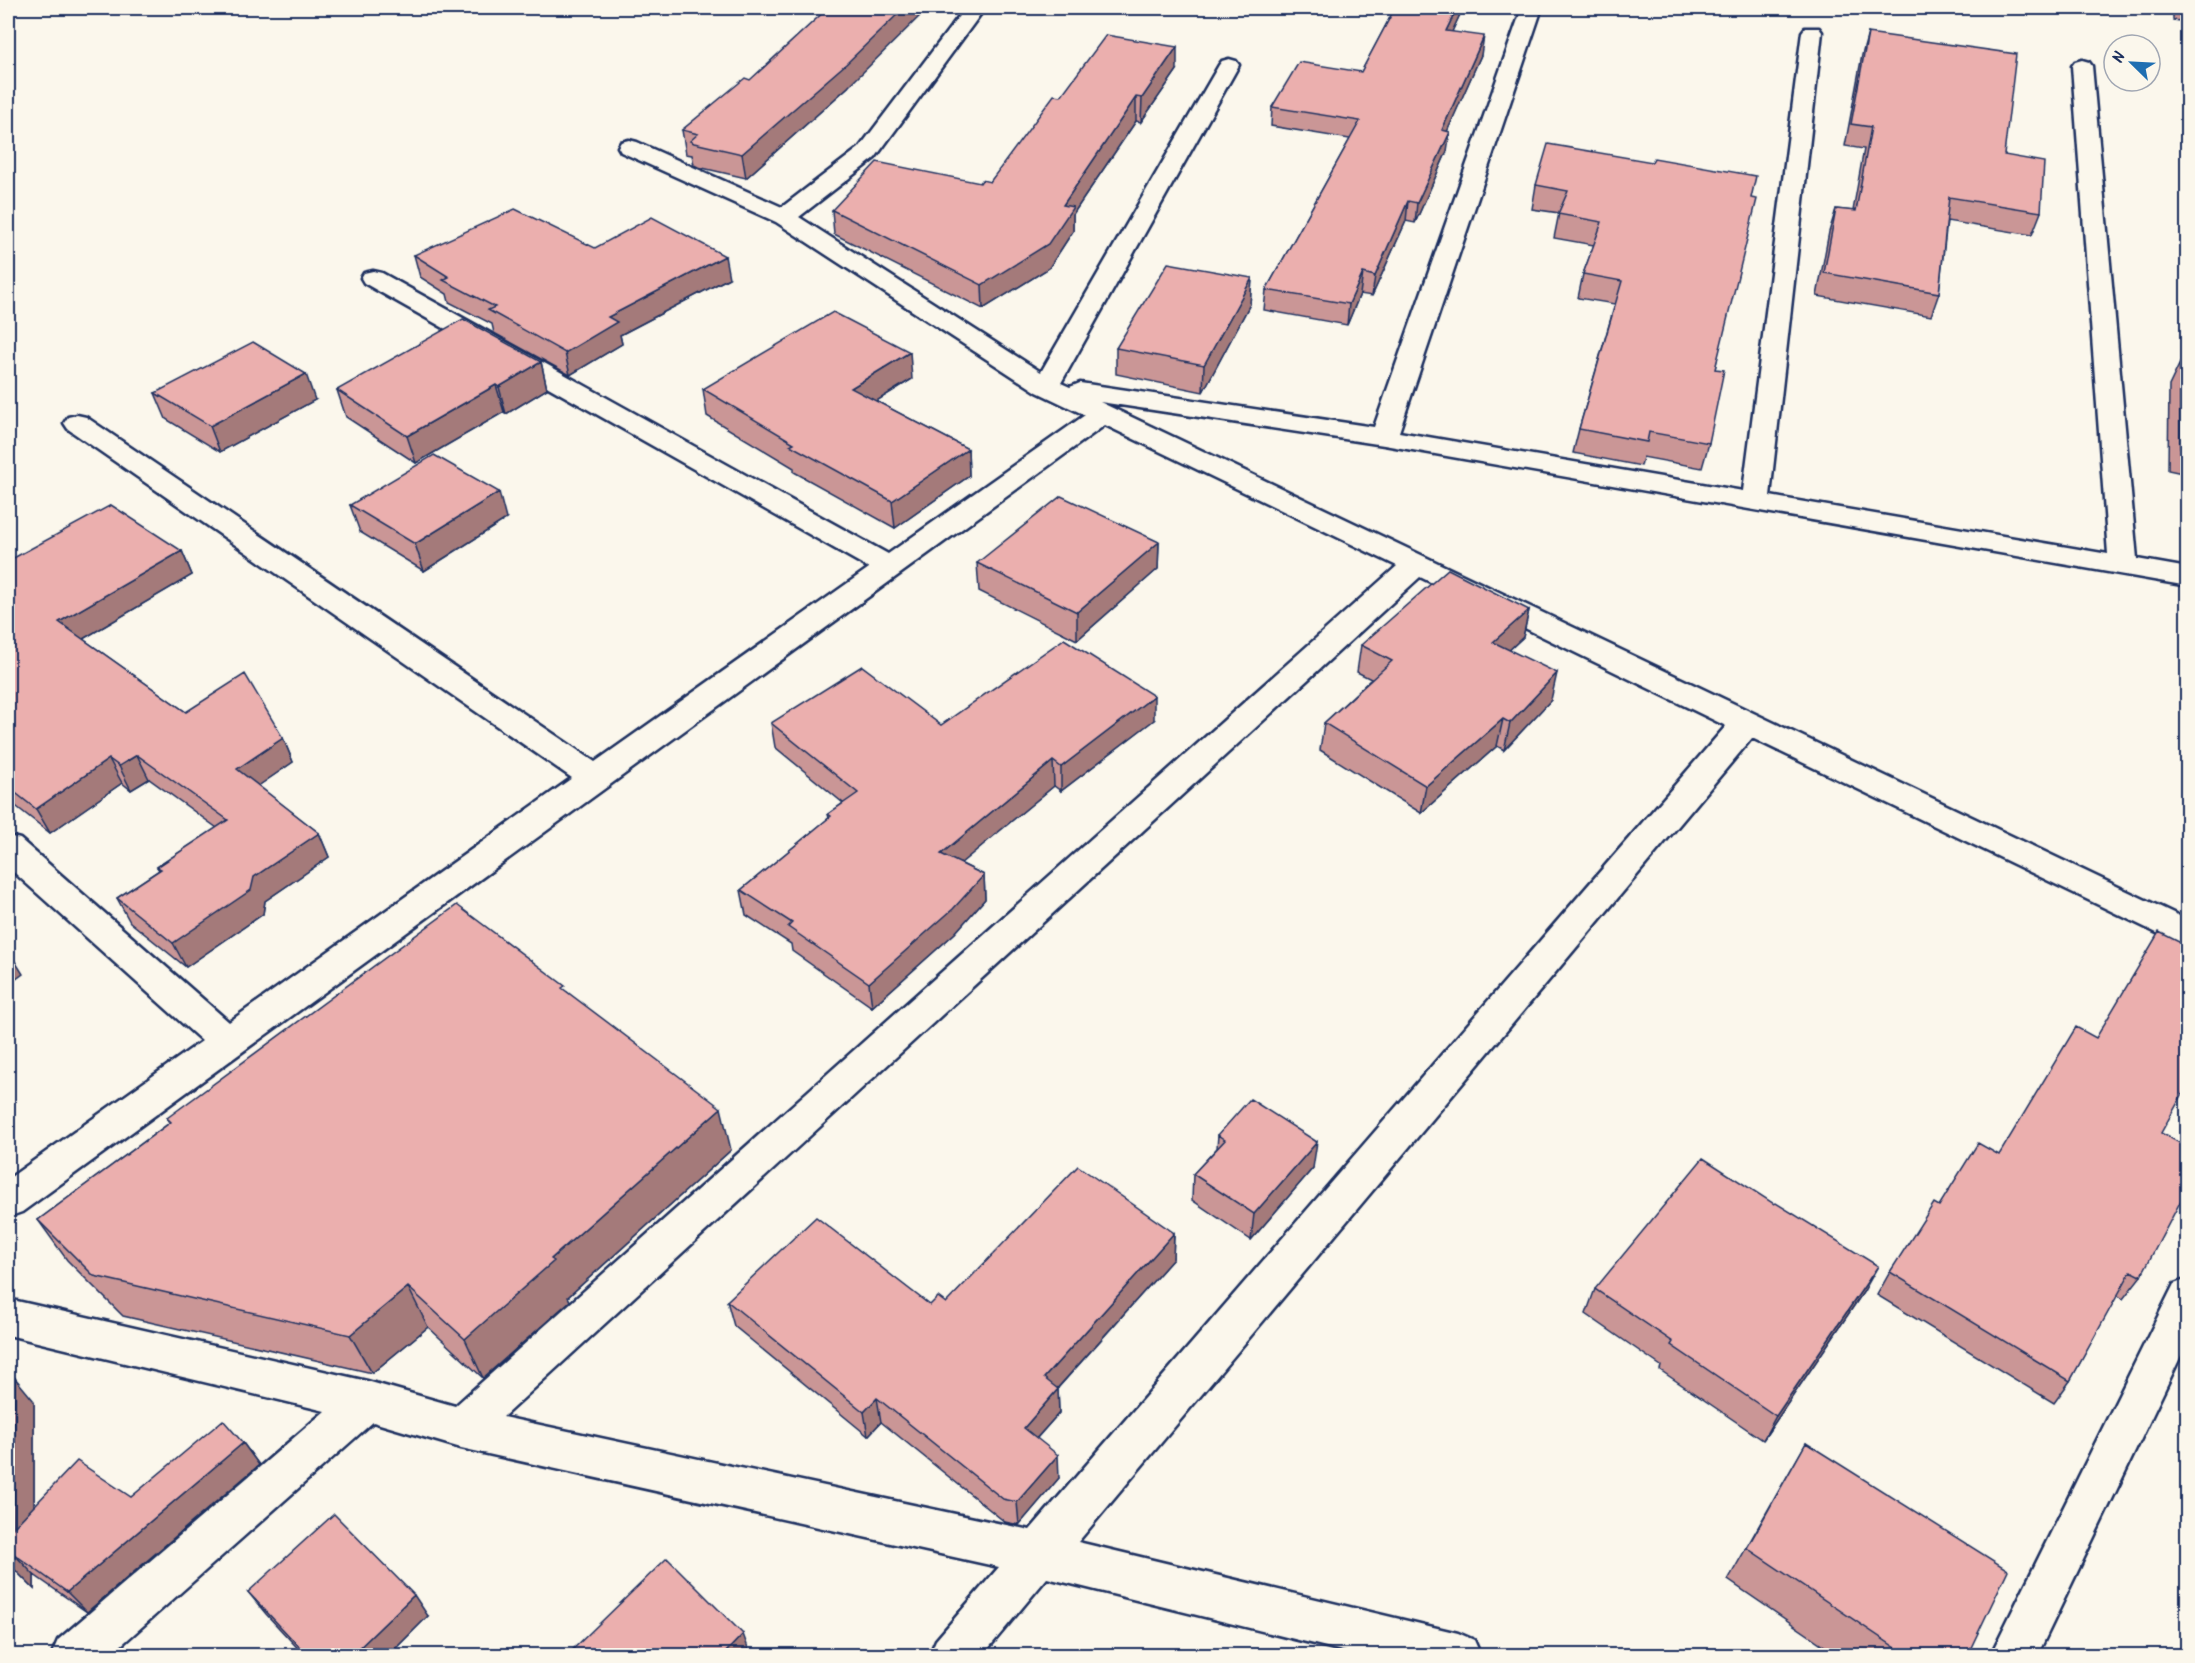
<svg xmlns="http://www.w3.org/2000/svg" width="2195" height="1663" font-family="Kalam,sans-serif">
<rect width="100%" height="100%" fill="#fbf7ec"/>
<filter id="ink" filterUnits="userSpaceOnUse"><feTurbulence type="fractalNoise" baseFrequency=".0167" numOctaves="2"/><feDisplacementMap in="SourceGraphic" scale="12" xChannelSelector="R" yChannelSelector="G"/><feConvolveMatrix kernelMatrix="1 2 1 2 8 2 1 2 1" color-interpolation-filters="sRGB"/></filter>
<g filter="url(#ink)">
<g fill="none" stroke-linecap="round" stroke-linejoin="round">
<g stroke="#1b2f5e" stroke-width="5">
<path id="minor" d="M 965,8 L 985,8 L 875,158 L 799,217 L 1041,372 L 1219,65 L 1222,61 L 1229,59 L 1236,61 L 1239,65 L 1061,383 L 1070,387 L 1080,383 L 1374,427 L 1522,8 L 1542,8 L 1399,432 L 1743,491 L 1802,32 L 1805,28 L 1819,28 L 1822,32 L 1770,496 L 2108,554 L 2072,66 L 2075,62 L 2082,60 L 2089,62 L 2092,66 L 2137,559 L 2188,568 L 2188,586 L 1384,445 L 1100,402 L 2188,920 L 2188,948 L 1752,738 L 1078,1542 L 1458,1633 L 1474,1640 L 1481,1656 L 1363,1656 L 1047,1578 L 982,1656 L 929,1656 L 936,1640 L 999,1567 L 461,1448 L 373,1422 L 109,1656 L 51,1656 L 58,1640 L 325,1411 L 8,1335 L 8,1299 L 367,1381 L 455,1406 L 1397,566 L 1105,425 L 22,1212 L 8,1217 L 8,1179 L 202,1041 L 8,867 L 8,836 L 20,839 L 229,1022 L 572,778 L 68,429 L 64,423 L 68,417 L 77,415 L 86,417 L 595,762 L 869,568 L 364,283 L 361,278 L 364,273 L 373,271 L 382,273 L 888,554 L 1085,415 L 1037,392 L 776,222 L 621,152 L 618,147 L 621,142 L 629,140 L 637,142 L 782,207 L 859,148 ZM 1420,577 L 1726,726 L 1030,1530 L 503,1417 Z
M 2188,1279 L 2188,1341 L 2037,1656 L 1990,1656 L 2174,1284 Z"/>
</g>
<use href="#minor" fill="#fbf7ec" fill-rule="evenodd"/>
</g>
<path fill="#ca9696" stroke="#1b2f5e" stroke-width="1.5" d="M 1395,8 L 1463,8 L 1452,31 L 1481,55 L 1447,131 L 1447,151 L 1415,223 L 1406,221 L 1372,296 L 1360,294 L 1347,325 L 1264,310 L 1266,290 L 1350,139 L 1271,126 L 1272,107 L 1361,72 Z
M 2173,8 L 2187,8 L 2187,22 L 2173,20 Z
M 1868,33 L 2004,155 L 2041,212 L 2032,235 L 1947,221 L 1939,293 L 1931,316 L 1817,296 L 1829,232 L 1836,209 L 1853,211 L 1864,149 L 1845,146 L 1862,55 Z
M 1177,70 L 1141,122 L 1136,121 L 1073,214 L 1073,231 L 1049,268 L 983,309 L 834,234 L 832,210 L 980,183 L 990,182 L 1061,96 Z
M 750,80 L 848,87 L 746,178 L 698,167 L 694,165 L 692,155 L 686,154 L 682,130 Z
M 1536,185 L 1751,198 L 1715,369 L 1709,443 L 1702,468 L 1643,457 L 1641,466 L 1573,453 L 1579,429 L 1615,304 L 1578,298 L 1583,274 L 1594,245 L 1554,238 L 1559,213 L 1532,209 Z
M 595,248 L 729,278 L 620,335 L 622,344 L 570,375 L 494,333 L 492,324 L 449,302 L 447,294 L 420,277 L 414,255 Z
M 1252,278 L 1250,304 L 1203,392 L 1116,374 L 1116,348 Z
M 541,362 L 547,389 L 506,414 L 504,412 L 416,463 L 346,417 L 337,390 Z
M 2180,363 L 2187,365 L 2187,474 L 2168,470 L 2169,386 Z
M 912,379 L 876,401 L 968,449 L 969,476 L 895,528 L 794,472 L 794,468 L 707,416 L 703,389 Z
M 155,393 L 315,400 L 220,452 L 166,419 Z
M 350,505 L 506,519 L 424,571 L 360,532 Z
M 1159,542 L 1158,569 L 1077,640 L 979,591 L 977,563 Z
M 182,551 L 192,575 L 83,639 L 186,712 L 283,738 L 293,762 L 258,786 L 319,833 L 329,857 L 265,901 L 263,914 L 186,967 L 130,922 L 117,898 L 159,870 L 157,867 L 217,828 L 149,779 L 131,790 L 122,783 L 50,833 L 8,800 L 8,561 Z
M 1529,610 L 1523,637 L 1509,650 L 1551,700 L 1504,750 L 1497,746 L 1421,813 L 1320,750 L 1324,723 L 1371,679 L 1357,672 L 1361,645 Z
M 1154,720 L 1061,791 L 1054,786 L 960,863 L 984,875 L 985,899 L 955,933 L 872,1007 L 792,951 L 791,944 L 746,915 L 741,890 L 829,818 L 828,814 L 843,803 L 775,747 L 771,723 L 941,725 Z
M 567,992 L 731,1150 L 568,1297 L 570,1301 L 483,1378 L 428,1327 L 372,1373 L 123,1316 L 67,1260 L 38,1220 L 169,1123 L 167,1118 Z
M 2161,1133 L 2141,1276 L 2123,1299 L 2117,1295 L 2070,1381 L 2054,1403 L 1877,1295 L 1890,1272 L 1939,1206 L 1999,1155 Z
M 1218,1135 L 1313,1168 L 1251,1240 L 1192,1200 L 1193,1174 L 1217,1148 Z
M 1174,1233 L 1173,1259 L 1058,1388 L 1059,1413 L 1037,1438 L 1059,1478 L 1019,1525 L 1005,1522 L 881,1422 L 868,1436 L 734,1326 L 727,1301 L 930,1305 L 946,1303 Z
M 1595,1289 L 1864,1291 L 1763,1440 L 1660,1370 L 1661,1366 L 1586,1314 Z
M 34,1401 L 34,1506 L 131,1497 L 243,1443 L 259,1465 L 87,1612 L 34,1575 L 34,1589 L 14,1569 Z
M 1806,1443 L 1967,1656 L 1839,1656 L 1728,1580 Z
M 248,1592 L 428,1616 L 388,1656 L 305,1656 L 266,1614 Z"/>
<path fill="#a47a7a" stroke="#1b2f5e" stroke-width="1.5" d="M 904,8 L 928,8 L 848,87 L 746,178 L 742,154 Z
M 1457,8 L 1463,8 L 1444,49 L 1446,31 Z
M 1484,36 L 1481,55 L 1439,150 L 1442,130 Z
M 1177,47 L 1177,70 L 1141,122 L 1142,98 Z
M 1136,97 L 1136,121 L 1073,214 L 1073,231 L 1049,268 L 983,309 L 982,285 L 1063,205 Z
M 1450,132 L 1447,151 L 1415,223 L 1417,203 Z
M 1408,201 L 1406,221 L 1372,296 L 1375,276 Z
M 725,256 L 729,278 L 620,335 L 622,344 L 570,375 L 565,353 L 608,317 Z
M 1363,273 L 1360,294 L 1347,325 L 1349,304 Z
M 1252,278 L 1250,304 L 1203,392 L 1204,365 Z
M 910,352 L 912,379 L 854,415 L 851,388 Z
M 541,362 L 547,389 L 506,414 L 499,387 Z
M 306,374 L 315,400 L 220,452 L 210,426 Z
M 496,385 L 504,412 L 416,463 L 407,436 Z
M 968,449 L 969,476 L 895,528 L 892,501 Z
M 499,492 L 506,519 L 424,571 L 415,544 Z
M 1159,542 L 1158,569 L 1077,640 L 1077,612 Z
M 182,551 L 192,575 L 71,646 L 59,622 Z
M 1529,610 L 1523,637 L 1488,670 L 1493,642 Z
M 1557,673 L 1551,700 L 1504,750 L 1510,723 Z
M 1154,696 L 1154,720 L 1061,791 L 1061,767 Z
M 1503,719 L 1497,746 L 1421,813 L 1426,786 Z
M 283,738 L 293,762 L 248,793 L 237,769 Z
M 137,755 L 149,779 L 131,790 L 119,766 Z
M 109,759 L 122,783 L 50,833 L 36,809 Z
M 1053,761 L 1054,786 L 943,878 L 941,854 Z
M 319,833 L 329,857 L 265,901 L 263,914 L 186,967 L 173,943 L 254,877 Z
M 984,875 L 985,899 L 955,933 L 872,1007 L 869,983 Z
M 8,950 L 23,974 L 8,985 Z
M 721,1108 L 731,1150 L 568,1297 L 570,1301 L 483,1378 L 465,1339 L 551,1259 Z
M 1317,1142 L 1313,1168 L 1251,1240 L 1254,1214 Z
M 1174,1233 L 1173,1259 L 1045,1402 L 1044,1378 Z
M 1878,1266 L 1864,1291 L 1763,1440 L 1776,1416 Z
M 408,1287 L 428,1327 L 372,1373 L 350,1335 Z
M 15,1378 L 34,1401 L 34,1547 L 14,1527 Z
M 1058,1389 L 1059,1413 L 1025,1451 L 1024,1428 Z
M 877,1398 L 881,1422 L 868,1436 L 864,1412 Z
M 243,1443 L 259,1465 L 87,1612 L 67,1592 Z
M 1058,1455 L 1059,1478 L 1019,1525 L 1017,1502 Z
M 14,1554 L 34,1575 L 34,1589 L 14,1569 Z
M 414,1595 L 428,1616 L 388,1656 L 351,1656 Z
M 743,1634 L 751,1656 L 722,1656 Z"/>
<path fill="#ebafae" stroke="#1b2f5e" stroke-width="1.5" d="M 828,8 L 904,8 L 846,64 L 742,154 L 694,143 L 690,141 L 698,134 L 682,130 L 745,78 L 750,80 Z
M 1395,8 L 1457,8 L 1446,31 L 1484,36 L 1442,130 L 1450,132 L 1417,203 L 1408,201 L 1375,276 L 1363,273 L 1349,304 L 1266,290 L 1360,121 L 1272,107 L 1299,62 L 1361,72 Z
M 1868,33 L 2016,54 L 2004,155 L 2044,162 L 2041,212 L 1949,197 L 1939,293 L 1824,273 L 1836,209 L 1856,211 L 1871,127 L 1851,124 Z
M 1106,35 L 1177,47 L 1142,98 L 1136,97 L 1063,205 L 1073,207 L 1048,244 L 982,285 L 832,210 L 877,162 L 980,183 L 982,180 L 990,182 L 1054,95 L 1061,96 Z
M 1548,144 L 1652,162 L 1654,158 L 1756,176 L 1751,198 L 1757,199 L 1715,369 L 1724,370 L 1709,443 L 1649,432 L 1647,442 L 1579,429 L 1622,281 L 1583,274 L 1602,222 L 1558,214 L 1568,191 L 1536,185 Z
M 515,209 L 595,248 L 652,217 L 725,256 L 608,317 L 617,322 L 565,353 L 488,310 L 495,307 L 443,280 L 449,277 L 414,255 Z
M 1168,263 L 1252,278 L 1204,365 L 1116,348 Z
M 833,312 L 910,352 L 851,388 L 968,449 L 892,501 L 790,445 L 794,443 L 703,389 Z
M 463,319 L 541,362 L 499,387 L 496,385 L 407,436 L 337,390 Z
M 253,342 L 306,374 L 210,426 L 155,393 Z
M 2180,363 L 2187,365 L 2187,448 L 2180,447 Z
M 434,455 L 499,492 L 415,544 L 350,505 Z
M 1061,496 L 1159,542 L 1077,612 L 977,563 Z
M 111,505 L 182,551 L 59,622 L 186,712 L 245,674 L 283,738 L 237,769 L 319,833 L 254,877 L 251,890 L 173,943 L 117,898 L 161,869 L 157,867 L 228,820 L 137,755 L 119,766 L 109,759 L 36,809 L 8,787 L 8,561 Z
M 1448,569 L 1529,610 L 1493,642 L 1557,673 L 1510,723 L 1503,719 L 1426,786 L 1324,723 L 1392,661 L 1361,645 Z
M 1064,639 L 1154,696 L 1061,767 L 1053,761 L 941,854 L 984,875 L 953,909 L 869,983 L 788,927 L 792,923 L 741,890 L 831,816 L 828,814 L 858,793 L 771,723 L 862,666 L 941,725 Z
M 457,905 L 565,986 L 562,988 L 721,1108 L 551,1259 L 554,1261 L 465,1339 L 408,1287 L 350,1335 L 94,1276 L 38,1220 L 171,1122 L 167,1118 Z
M 2159,932 L 2187,946 L 2187,1086 L 2161,1133 L 2187,1147 L 2187,1189 L 2141,1276 L 2131,1271 L 2070,1381 L 1890,1272 L 1934,1203 L 1939,1206 L 1978,1143 L 1999,1155 L 2076,1027 L 2096,1038 Z
M 1250,1099 L 1317,1142 L 1254,1214 L 1193,1174 L 1225,1140 L 1218,1135 Z
M 1703,1158 L 1774,1204 L 1776,1203 L 1878,1266 L 1776,1416 L 1671,1345 L 1673,1342 L 1595,1289 Z
M 1078,1166 L 1174,1233 L 1044,1378 L 1058,1389 L 1024,1428 L 1058,1455 L 1017,1502 L 1003,1499 L 877,1398 L 864,1412 L 727,1301 L 816,1217 L 930,1305 L 938,1297 L 946,1303 Z
M 8,1377 L 15,1378 L 14,1527 L 77,1461 L 131,1497 L 223,1420 L 243,1443 L 67,1592 L 14,1554 L 14,1569 L 8,1561 Z
M 1806,1443 L 2008,1570 L 1967,1656 L 1908,1656 L 1747,1548 Z
M 334,1514 L 414,1595 L 351,1656 L 308,1656 L 248,1592 Z
M 667,1558 L 743,1634 L 722,1656 L 566,1656 Z"/>
</g>
<rect width="2195" height="1663" fill="none" stroke="#fbf7ec" stroke-width="30"/>
<rect x="15" y="15" width="2165" height="1633" fill="none" stroke="#1b2f5e" stroke-width="2" filter="url(#ink)"/>
<g transform="translate(2132 63) rotate(294)"><circle r="28" fill="#fbf7ec" stroke="#a1a7b3" stroke-width="1.5"/>
<path d="M0-4.5L10 22L0 15L-10 22Z" fill="#1f6fb2"/>
<text y="-9" font-size="16" font-weight="bold" text-anchor="middle" fill="#1b2f5e">N</text>
</g>
</svg>
